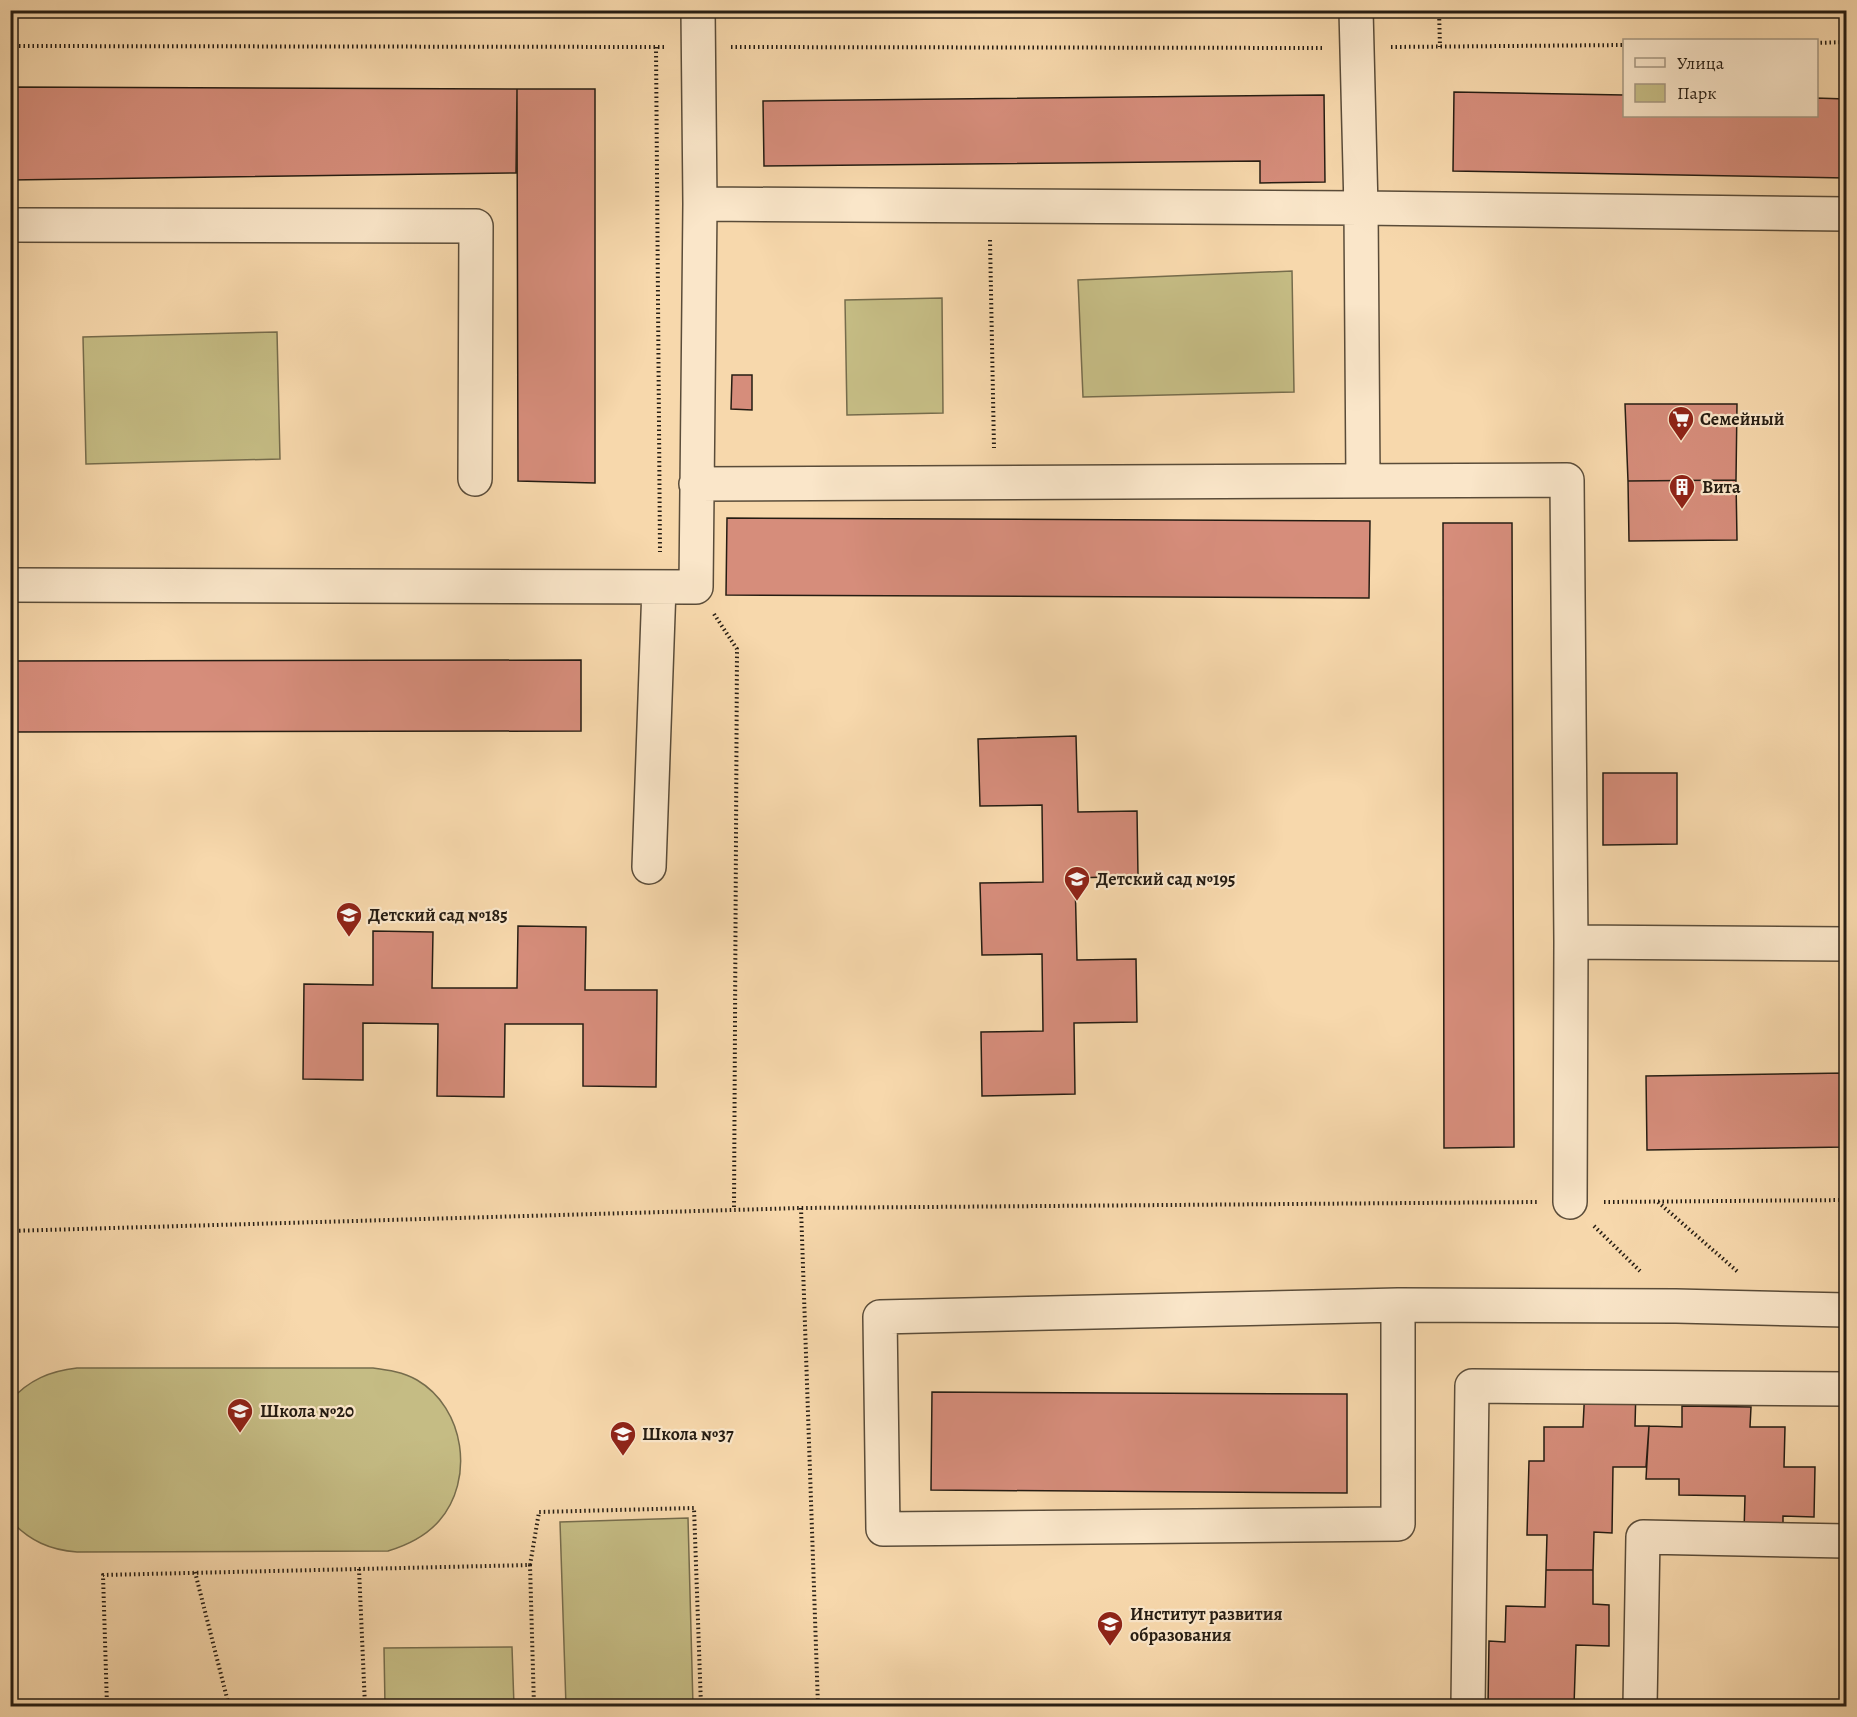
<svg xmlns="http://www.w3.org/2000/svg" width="1857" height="1717" font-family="Alegreya,serif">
<rect width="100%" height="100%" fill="#f7d8ac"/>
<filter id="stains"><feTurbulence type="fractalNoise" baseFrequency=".00333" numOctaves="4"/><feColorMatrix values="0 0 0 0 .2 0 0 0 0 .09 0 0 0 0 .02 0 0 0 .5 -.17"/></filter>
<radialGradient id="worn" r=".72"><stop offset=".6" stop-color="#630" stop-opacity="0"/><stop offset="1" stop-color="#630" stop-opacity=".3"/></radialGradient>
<path fill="#c5bc84" stroke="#766c4c" stroke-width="1.5" d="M 1292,271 L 1294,392 L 1083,397 L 1078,280 Z
M 942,298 L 943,413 L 847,415 L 845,300 Z
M 277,332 L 280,459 L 86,464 L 83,337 Z
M 77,1368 L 373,1368 C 388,1370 403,1372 417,1380 C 465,1408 475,1480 439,1521 C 425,1537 408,1545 388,1551 L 77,1552 C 50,1550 30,1541 11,1521 L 11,1400 C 29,1380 50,1371 77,1368 Z
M 688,1518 L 693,1706 L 566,1706 L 560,1522 Z
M 512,1647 L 514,1706 L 385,1706 L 384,1648 Z"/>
<path fill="#d68d7b" stroke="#261d13" stroke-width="1.5" d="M 10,87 L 517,89 L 516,173 L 10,180 Z
M 517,89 L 595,89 L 595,483 L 518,481 Z
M 1454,92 L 1624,95 L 1624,116 L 1816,116 L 1816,98 L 1846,99 L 1846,178 L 1453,171 Z
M 1324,95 L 1325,182 L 1260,183 L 1260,161 L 764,166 L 763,101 Z
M 732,375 L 752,375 L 752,410 L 731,409 Z
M 1625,404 L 1737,404 L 1736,480 L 1628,481 Z
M 1736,480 L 1737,540 L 1629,541 L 1628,481 Z
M 727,518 L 1370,521 L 1369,598 L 726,595 Z
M 1443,523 L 1512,523 L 1514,1147 L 1444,1148 Z
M 581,660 L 581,731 L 10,732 L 10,661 Z
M 1076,736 L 1078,812 L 1137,811 L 1138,876 L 1075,878 L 1077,960 L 1136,959 L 1137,1022 L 1074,1023 L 1075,1094 L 982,1096 L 981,1032 L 1043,1031 L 1042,954 L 982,955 L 980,883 L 1043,882 L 1042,805 L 980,806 L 978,739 Z
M 1603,773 L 1677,773 L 1677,844 L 1603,845 Z
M 518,926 L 586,927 L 585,990 L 657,990 L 656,1087 L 583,1086 L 583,1024 L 505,1024 L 504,1097 L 437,1096 L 438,1024 L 363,1023 L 363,1080 L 303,1079 L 304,984 L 373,985 L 373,931 L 433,932 L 432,988 L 517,988 Z
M 1846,1073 L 1846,1147 L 1647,1150 L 1646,1076 Z
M 1585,1387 L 1636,1388 L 1635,1426 L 1649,1426 L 1646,1467 L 1613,1467 L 1612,1533 L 1594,1532 L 1593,1570 L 1546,1570 L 1547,1535 L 1527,1535 L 1529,1461 L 1544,1461 L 1544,1427 L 1583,1427 Z
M 932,1392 L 1347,1394 L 1347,1493 L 931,1490 Z
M 1682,1406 L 1751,1407 L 1750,1427 L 1785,1427 L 1784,1467 L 1815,1467 L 1814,1517 L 1783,1516 L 1783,1532 L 1744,1532 L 1745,1496 L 1679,1495 L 1679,1479 L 1646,1479 L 1649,1426 L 1682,1427 Z
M 1546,1570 L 1593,1570 L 1593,1604 L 1609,1605 L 1609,1646 L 1576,1645 L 1574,1706 L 1488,1706 L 1489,1641 L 1505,1642 L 1506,1606 L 1545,1607 Z"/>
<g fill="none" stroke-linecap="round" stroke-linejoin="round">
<g stroke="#5a4c39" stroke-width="36">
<path id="minor" d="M 1356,10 L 1361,208 L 1846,214
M 700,204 L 1361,208 L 1363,481
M 10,225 L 476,226 L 475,479
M 696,484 L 1567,480 L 1571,942
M 10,585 L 696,587 L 700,204 L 698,10
M 649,867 L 659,587
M 1570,1202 L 1571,942 L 1846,944
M 1398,1305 L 1398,1524 L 883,1529 L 880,1317 L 1398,1305 L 1676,1306 L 1846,1310
M 1468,1706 L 1472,1386 L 1846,1389
M 1640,1706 L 1643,1537 L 1846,1541"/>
</g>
<path stroke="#261d13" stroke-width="4" stroke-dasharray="1.5 3" stroke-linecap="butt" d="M 1439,10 L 1440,47
M 1816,43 L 1846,42
M 10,46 L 664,47
M 656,47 L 660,552
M 731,47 L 1324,48
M 1391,47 L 1624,45
M 990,240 L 994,448
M 714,614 L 737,649 L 734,1210
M 1604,1202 L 1846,1200
M 1658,1202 L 1738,1272
M 801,1208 L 818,1706
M 1594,1226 L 1640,1271
M 10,1231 L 801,1208 L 1537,1202
M 530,1565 L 539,1512 L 694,1508 L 701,1706
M 359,1569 L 365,1706
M 195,1572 L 229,1706
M 107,1706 L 103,1575 L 530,1565 L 534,1706"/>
<use href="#minor" stroke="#fae6c9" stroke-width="33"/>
</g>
<defs>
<g id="supermarket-pin" transform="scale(1.35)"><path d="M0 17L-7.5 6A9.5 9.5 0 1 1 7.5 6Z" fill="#8f2418" stroke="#fae6c9"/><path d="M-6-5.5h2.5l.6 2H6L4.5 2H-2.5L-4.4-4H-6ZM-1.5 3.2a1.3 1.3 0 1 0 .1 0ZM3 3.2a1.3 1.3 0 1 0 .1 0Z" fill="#fff"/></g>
<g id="building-pin" transform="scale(1.35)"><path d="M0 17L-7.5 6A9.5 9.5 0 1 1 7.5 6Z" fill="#8f2418" stroke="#fae6c9"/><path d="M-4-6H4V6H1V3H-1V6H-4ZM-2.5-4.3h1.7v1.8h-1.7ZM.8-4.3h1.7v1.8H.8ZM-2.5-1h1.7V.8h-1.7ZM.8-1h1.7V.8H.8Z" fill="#fff"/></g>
<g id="school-pin" transform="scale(1.35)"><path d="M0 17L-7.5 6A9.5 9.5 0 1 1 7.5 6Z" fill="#8f2418" stroke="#fae6c9"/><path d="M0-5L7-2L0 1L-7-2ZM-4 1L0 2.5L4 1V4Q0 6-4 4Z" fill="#fff"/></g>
<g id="university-pin" transform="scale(1.35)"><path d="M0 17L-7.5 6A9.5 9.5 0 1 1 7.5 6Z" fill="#8f2418" stroke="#fae6c9"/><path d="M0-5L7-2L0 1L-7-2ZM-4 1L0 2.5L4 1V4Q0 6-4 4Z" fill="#fff"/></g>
</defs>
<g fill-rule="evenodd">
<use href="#supermarket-pin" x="1681" y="419"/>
<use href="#building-pin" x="1682" y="487"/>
<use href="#school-pin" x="1077" y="879"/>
<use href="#school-pin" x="349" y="915"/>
<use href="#school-pin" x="240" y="1411"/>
<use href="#school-pin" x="623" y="1434"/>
<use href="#university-pin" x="1110" y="1624"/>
</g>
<g text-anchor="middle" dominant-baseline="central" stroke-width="4.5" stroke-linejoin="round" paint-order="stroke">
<g font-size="18" font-weight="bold" fill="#261d13" stroke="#fae6c9" text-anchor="start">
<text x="1700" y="419">Семейный</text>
<text x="1702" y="487">Вита</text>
<text x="1096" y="879">Детский сад №195</text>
<text x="368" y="915">Детский сад №185</text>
<text x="260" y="1411">Школа №20</text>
<text x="642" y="1434">Школа №37</text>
<text x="1130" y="1614">Институт развития<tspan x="1130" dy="21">образования</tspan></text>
</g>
</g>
<rect width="1857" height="1717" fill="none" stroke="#f7d8ac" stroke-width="36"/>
<rect x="12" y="12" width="1833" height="1693" fill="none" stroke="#261d13" stroke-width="3"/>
<rect x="18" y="18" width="1821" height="1681" fill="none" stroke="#261d13" stroke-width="1.5"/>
<rect x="1623" y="39" width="195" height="78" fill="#fae6c9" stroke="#a59680" stroke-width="1.5"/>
<rect x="1635" y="58" width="30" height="9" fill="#fae6c9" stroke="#a59680" stroke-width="1.5"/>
<text x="1677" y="69" font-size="18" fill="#261d13">Улица</text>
<rect x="1635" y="84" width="30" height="18" fill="#c5bc84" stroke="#a59680" stroke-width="1.5"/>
<text x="1677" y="99" font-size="18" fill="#261d13">Парк</text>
<rect width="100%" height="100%" filter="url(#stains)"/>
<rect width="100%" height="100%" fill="url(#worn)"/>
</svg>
